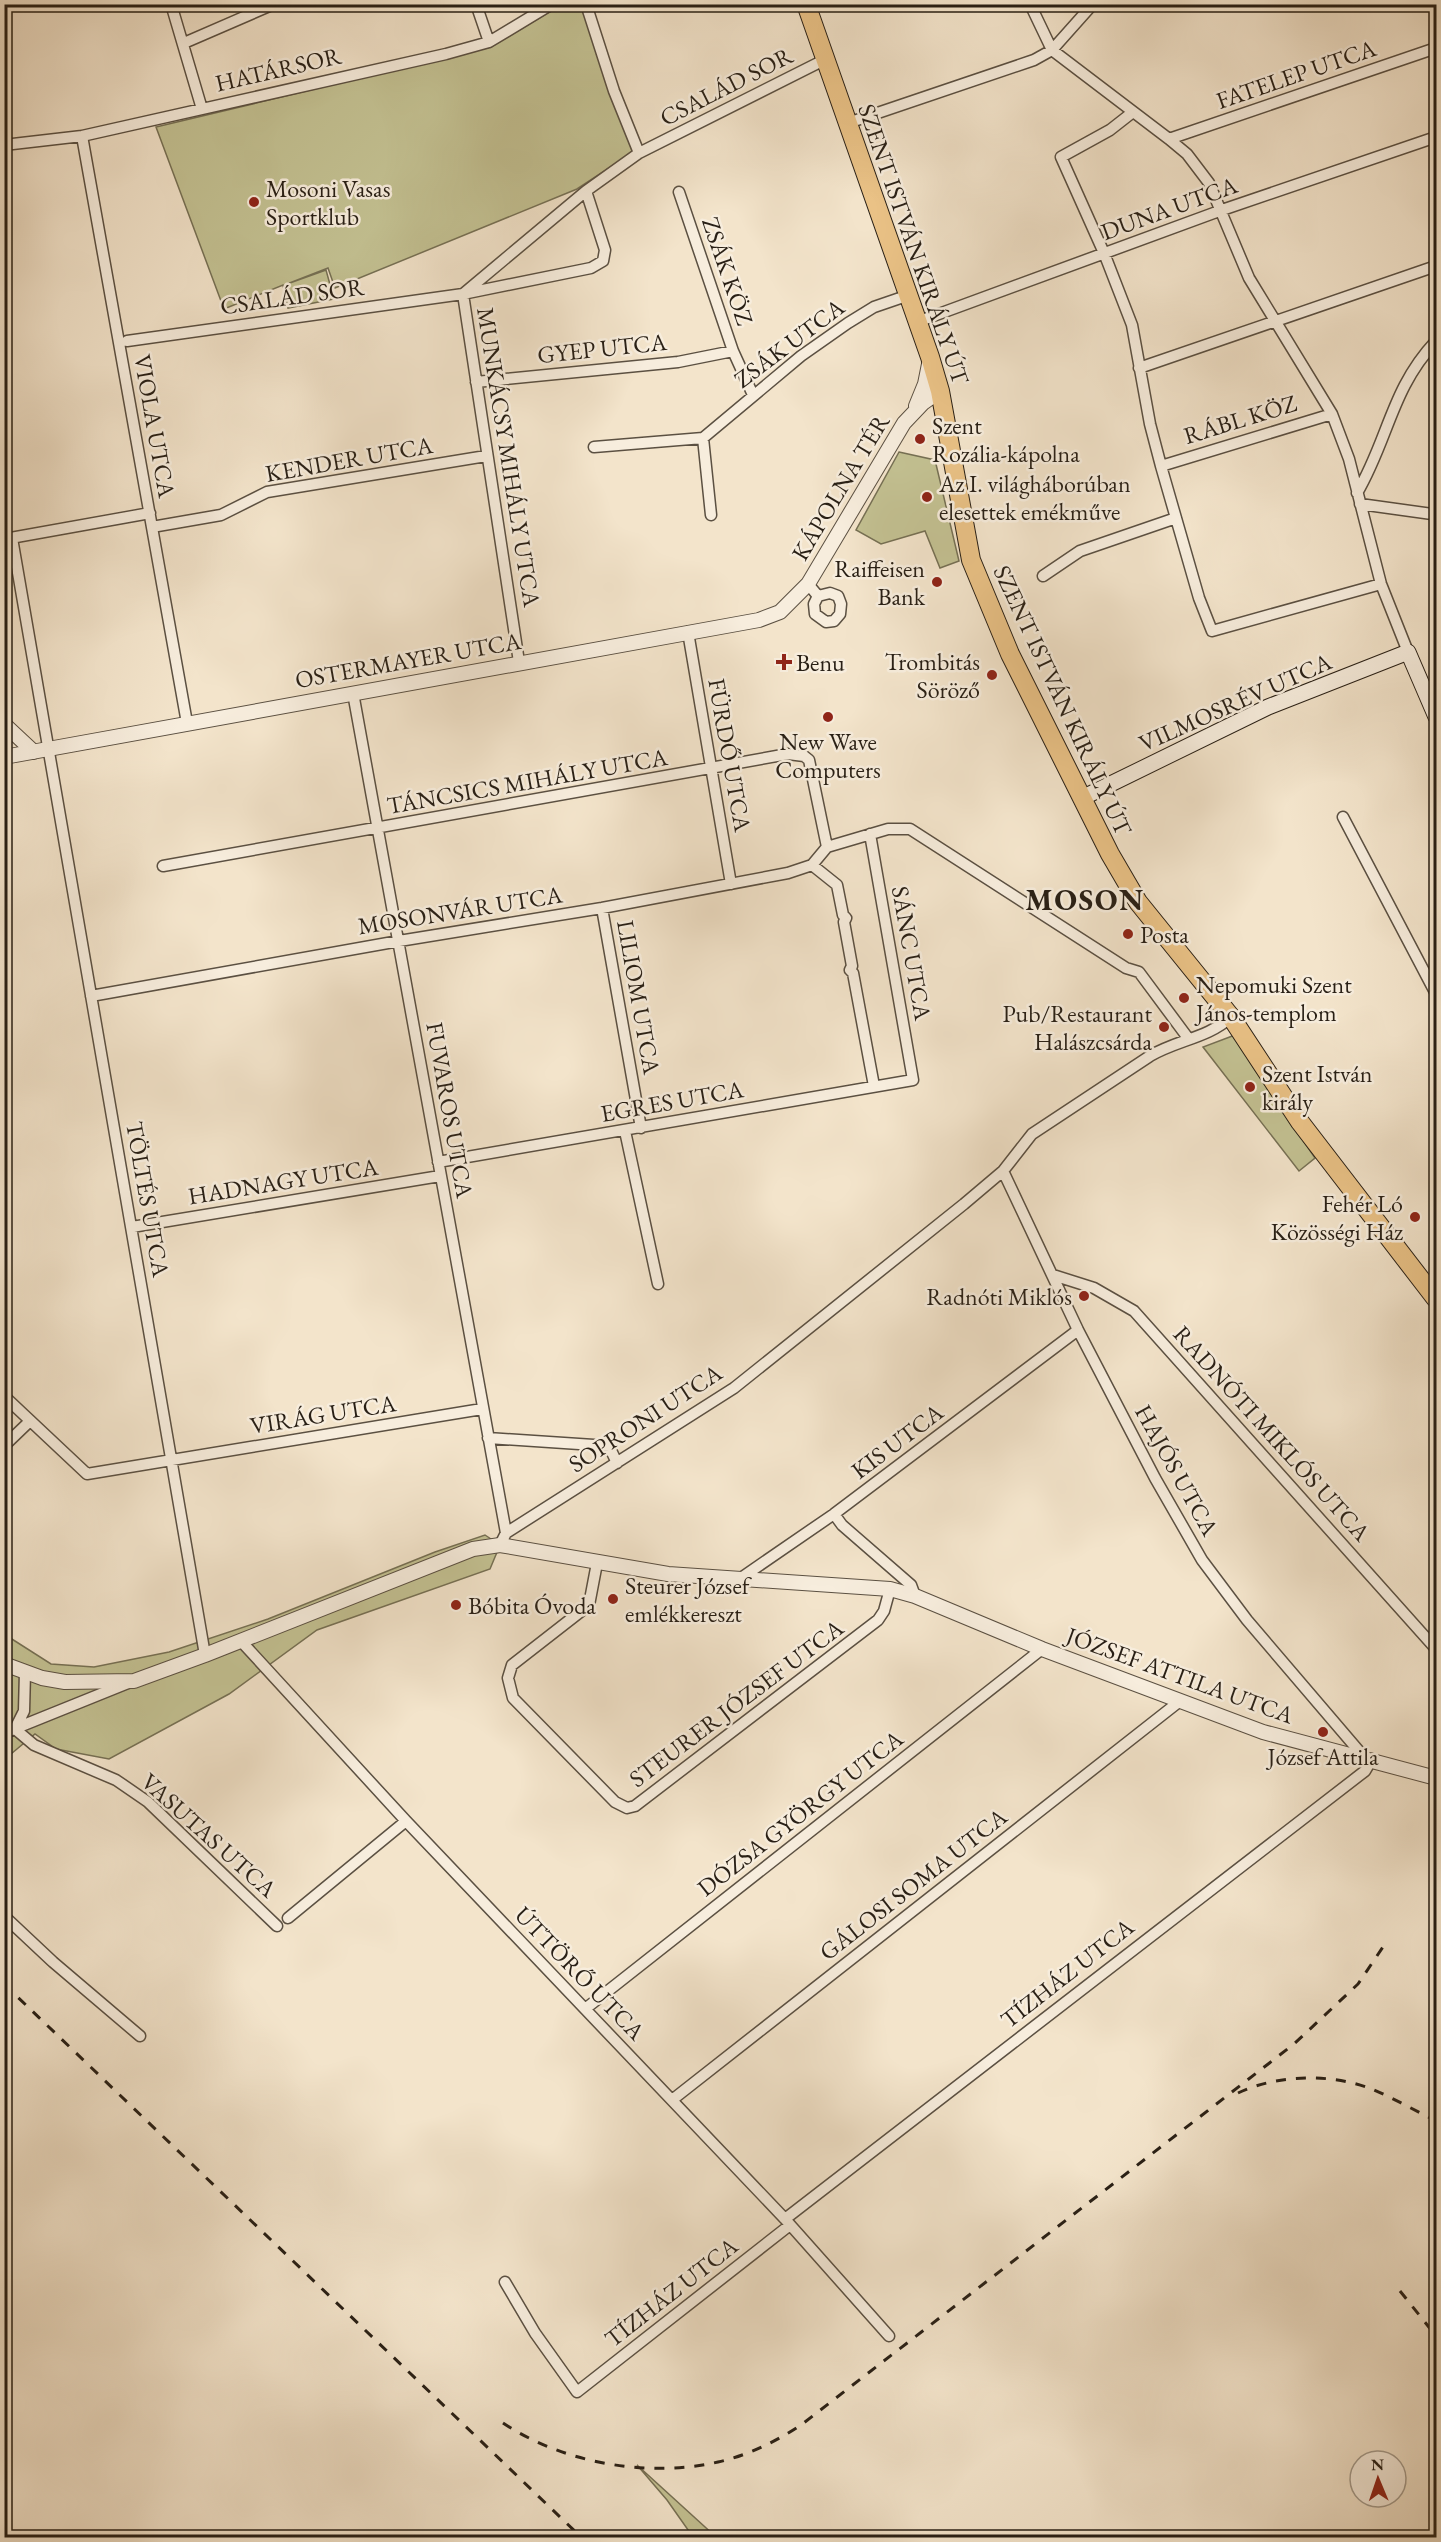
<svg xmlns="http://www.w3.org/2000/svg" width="1441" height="2542" font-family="'EB Garamond',serif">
<rect width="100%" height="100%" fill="#f3e4cb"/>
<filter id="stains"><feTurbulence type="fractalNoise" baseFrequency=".00333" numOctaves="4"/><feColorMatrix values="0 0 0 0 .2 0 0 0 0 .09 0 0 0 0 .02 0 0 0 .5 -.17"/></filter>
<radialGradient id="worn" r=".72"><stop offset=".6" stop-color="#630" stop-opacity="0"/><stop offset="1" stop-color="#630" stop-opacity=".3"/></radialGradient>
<path fill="#c3c192" stroke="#767054" stroke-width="1.5" d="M 561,5 L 582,5 L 635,151 L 577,189 L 335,288 L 328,268 L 287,284 L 326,270 L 334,299 L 288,308 L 283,285 L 224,309 L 156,127 L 491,47 Z
M 899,452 L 935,460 L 959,561 L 940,568 L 925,531 L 881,544 L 856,530 Z
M 1235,1035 L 1254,1068 L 1315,1158 L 1299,1171 L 1203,1047 Z
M 485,1535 L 500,1545 L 490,1569 L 317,1630 L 229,1694 L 109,1759 L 56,1749 L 35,1734 L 5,1759 L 4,1634 L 51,1664 L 94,1667 L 169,1652 L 268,1619 L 435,1552 Z
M 637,2465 L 716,2537 L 693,2537 L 667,2500 Z"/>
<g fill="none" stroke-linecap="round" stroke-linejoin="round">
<g stroke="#5b5042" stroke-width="13">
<path id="minor" d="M 171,4 L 202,109
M 476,4 L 489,42
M 586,4 L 614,91 L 639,153
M 1030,4 L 1052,50 L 1169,139 L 1187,154 L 1209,183 L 1249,278 L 1332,414 L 1349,459 L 1381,584 L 1408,652
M 184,43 L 274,4
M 1133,112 L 1110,130 L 1061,157 L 1104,253 L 1132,325 L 1150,424 L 1161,466 L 1199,598 L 1212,631 L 1381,584
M 848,123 L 1034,60 L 1052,50 L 1093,4
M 82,136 L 187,723
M 1169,139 L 1436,48
M 4,145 L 82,136 L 446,54 L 489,42 L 552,4
M 679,192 L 733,351 L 753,395
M 463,294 L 586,191 L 639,153 L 826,59
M 463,294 L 519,662
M 917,322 L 1222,210 L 1436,137
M 127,341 L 463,294 L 591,268 L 603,261 L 605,250 L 586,191
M 1139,368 L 1436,266
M 476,382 L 678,362 L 733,351
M 594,447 L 703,438
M 1161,466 L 1332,414
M 1357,493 C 1389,438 1391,389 1436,341
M 1360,504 L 1432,514
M 711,515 L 703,438 L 801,356 L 848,323 L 874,307 L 909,295
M 152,527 L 221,515 L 267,492 L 486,456
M 12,538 L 205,1655
M 5,539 L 150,513
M 1043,576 L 1080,551 L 1176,518
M 808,584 L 818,596 L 814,604 L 815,614 L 826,622 L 834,621 L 840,614 L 841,604 L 838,596 L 830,593 L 818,596
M 688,632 L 731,884
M 353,693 L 506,1533
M 1343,817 L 1436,994
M 827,847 L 888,829 L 910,829 L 1126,968 L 1139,972 L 1188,1038
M 812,865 L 837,885 L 843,915 L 846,918 L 844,922 L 852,966 L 850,970 L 853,973 L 874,1086
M 163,866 L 788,754 L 804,756 L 809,760 L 827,847
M 602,908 L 641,1128
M 91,996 L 399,941 L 602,908 L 788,873 L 812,865 L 827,847
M 625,1131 L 658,1284
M 438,1162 L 913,1080 L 870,834
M 1003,1171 L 1078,1330 L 1155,1478 L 1202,1560 L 1247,1620 L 1364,1757
M 132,1227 L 440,1176
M 1053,1275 L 1094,1288 L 1134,1311 L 1436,1649
M 4,1396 L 87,1474 L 482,1409
M 488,1438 L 609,1446 L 617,1463
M 4,1446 L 30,1421
M 834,1514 L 842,1525 L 911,1585 L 915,1596
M 500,1545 L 506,1533 L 734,1388 L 964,1204 L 1003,1171 L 1032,1134 L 1150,1056 C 1177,1040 1208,1038 1231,1017
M 597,1563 L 589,1605 L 512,1665 L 508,1678 L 513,1698 L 615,1802 L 627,1808 L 635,1806 L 878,1620 L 884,1611 L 890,1589
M 738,1580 L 834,1514 L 1078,1330
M 240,1640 L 406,1821 L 785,2219 L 889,2336
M 15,1729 L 34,1745 L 116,1780 L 148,1802 L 277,1926
M 15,1729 L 24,1711 L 25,1672
M 4,1733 L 128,1683
M 4,1916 L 53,1962 L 140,2036
M 288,1918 L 406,1821
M 585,2009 L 1042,1649
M 672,2100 L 1180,1701
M 785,2219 L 1365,1771 L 1372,1759
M 505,2282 L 535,2333 L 577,2392 L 790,2225"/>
</g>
<g stroke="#5b5042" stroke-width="16">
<path id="tertiary" d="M 916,406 L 925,384 L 930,359
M 4,724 L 34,752
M 4,757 L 759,620 L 780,612 L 808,584 L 904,423 L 923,403 L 940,391
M 4,1664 L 42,1678 L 65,1682 L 134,1681 L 205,1655 L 473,1549 L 500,1545 L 668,1574 L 890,1589 L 915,1596 L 1042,1649 L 1263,1732 L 1436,1778"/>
</g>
<g stroke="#281f15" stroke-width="17">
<path id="secondary" d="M 1082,798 L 1268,707 L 1408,652 L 1436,717"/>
</g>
<g stroke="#281f15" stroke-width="20">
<path id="primary" d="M 806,4 L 930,357 L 940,391 L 971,560 L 1010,654 L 1110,854 L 1138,902 L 1231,1017 L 1300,1122 L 1436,1299"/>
</g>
<use href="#minor" stroke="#f7eddd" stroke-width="10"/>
<use href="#tertiary" stroke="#f7eddd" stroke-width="14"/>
<use href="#secondary" stroke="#f7eddd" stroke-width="15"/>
<use href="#primary" stroke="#eac286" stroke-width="18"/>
<path stroke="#281f15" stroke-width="3" stroke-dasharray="10 10" stroke-linecap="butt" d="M 4,1984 L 582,2538
M 1238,2093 C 1278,2074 1334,2073 1374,2090 C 1395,2099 1416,2111 1436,2121
M 1400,2291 L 1436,2336
M 503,2423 C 563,2463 647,2478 718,2462 C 749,2455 775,2442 801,2425 L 1294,2044 L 1358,1984 L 1387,1941"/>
</g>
<g fill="#8f2418" stroke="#f7eddd" stroke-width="2">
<circle cx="254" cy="202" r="6"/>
<circle cx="920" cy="439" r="6"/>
<circle cx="927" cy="497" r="6"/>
<circle cx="937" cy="582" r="6"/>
<path d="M781 653h6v6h6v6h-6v6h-6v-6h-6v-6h6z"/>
<circle cx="992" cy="675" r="6"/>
<circle cx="828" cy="717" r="6"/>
<circle cx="1128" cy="934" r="6"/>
<circle cx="1184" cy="998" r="6"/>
<circle cx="1164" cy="1027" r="6"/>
<circle cx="1250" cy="1087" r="6"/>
<circle cx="1415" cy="1217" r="6"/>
<circle cx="1084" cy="1296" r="6"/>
<circle cx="613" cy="1599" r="6"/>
<circle cx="456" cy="1605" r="6"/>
<circle cx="1323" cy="1732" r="6"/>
</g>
<g text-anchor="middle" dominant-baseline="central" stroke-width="5" stroke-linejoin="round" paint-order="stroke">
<g font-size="24" fill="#281f15" stroke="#f7eddd">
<text transform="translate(278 69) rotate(-13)">HATÁRSOR</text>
<text transform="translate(1296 74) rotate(-19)">FATELEP UTCA</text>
<text transform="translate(726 86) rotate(-27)">CSALÁD SOR</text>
<text transform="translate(1169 208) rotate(-20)">DUNA UTCA</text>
<text transform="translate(914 244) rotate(71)">SZENT ISTVÁN KIRÁLY ÚT</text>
<text transform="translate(728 271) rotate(71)">ZSÁK KÖZ</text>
<text transform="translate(292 296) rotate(-8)">CSALÁD SOR</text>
<text transform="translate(789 343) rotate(-37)">ZSÁK UTCA</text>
<text transform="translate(602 348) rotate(-6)">GYEP UTCA</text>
<text transform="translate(1240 419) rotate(-17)">RÁBL KÖZ</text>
<text transform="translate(155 426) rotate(80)">VIOLA UTCA</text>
<text transform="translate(509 457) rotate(81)">MUNKÁCSY MIHÁLY UTCA</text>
<text transform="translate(349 459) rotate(-10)">KENDER UTCA</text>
<text transform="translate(840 487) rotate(-59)">KÁPOLNA TÉR</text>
<text transform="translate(408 660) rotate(-10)">OSTERMAYER UTCA</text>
<text transform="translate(1063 700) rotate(65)">SZENT ISTVÁN KIRÁLY ÚT</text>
<text transform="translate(1235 702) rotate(-24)">VILMOSRÉV UTCA</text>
<text transform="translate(730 755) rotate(80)">FÜRDŐ UTCA</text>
<text transform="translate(527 781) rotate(-10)">TÁNCSICS MIHÁLY UTCA</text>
<text transform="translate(460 910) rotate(-9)">MOSONVÁR UTCA</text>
<text transform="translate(912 953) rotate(80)">SÁNC UTCA</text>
<text transform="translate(639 997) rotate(80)">LILIOM UTCA</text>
<text transform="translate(672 1101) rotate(-10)">EGRES UTCA</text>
<text transform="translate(450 1110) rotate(80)">FUVAROS UTCA</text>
<text transform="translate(283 1181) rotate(-9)">HADNAGY UTCA</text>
<text transform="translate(148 1199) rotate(80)">TÖLTÉS UTCA</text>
<text transform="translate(323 1414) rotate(-9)">VIRÁG UTCA</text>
<text transform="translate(645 1418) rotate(-33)">SOPRONI UTCA</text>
<text transform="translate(1272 1433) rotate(48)">RADNÓTI MIKLÓS UTCA</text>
<text transform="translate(897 1441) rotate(-37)">KIS UTCA</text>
<text transform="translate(1177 1470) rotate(61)">HAJÓS UTCA</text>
<text transform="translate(1180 1675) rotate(20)">JÓZSEF ATTILA UTCA</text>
<text transform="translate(736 1703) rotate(-37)">STEURER JÓZSEF UTCA</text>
<text transform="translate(800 1813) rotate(-38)">DÓZSA GYÖRGY UTCA</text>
<text transform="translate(209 1835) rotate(42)">VASUTAS UTCA</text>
<text transform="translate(913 1884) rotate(-38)">GÁLOSI SOMA UTCA</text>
<text transform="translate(580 1973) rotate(46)">ÚTTÖRŐ UTCA</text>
<text transform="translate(1067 1973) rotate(-38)">TÍZHÁZ UTCA</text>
<text transform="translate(671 2292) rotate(-38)">TÍZHÁZ UTCA</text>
</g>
<g font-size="24" fill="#281f15" stroke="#f7eddd" text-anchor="start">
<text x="266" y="188">Mosoni Vasas<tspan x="266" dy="28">Sportklub</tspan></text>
<text x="932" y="425">Szent<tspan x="932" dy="28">Rozália-kápolna</tspan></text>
<text x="939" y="483">Az I. világháborúban<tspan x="939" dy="28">elesettek emékműve</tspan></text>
<text x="925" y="568" text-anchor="end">Raiffeisen<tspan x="925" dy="28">Bank</tspan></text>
<text x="980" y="661" text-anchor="end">Trombitás<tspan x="980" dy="28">Söröző</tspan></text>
<text x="796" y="662">Benu</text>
<text x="828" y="741" text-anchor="middle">New Wave<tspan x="828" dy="28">Computers</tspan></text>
<text x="1140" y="934">Posta</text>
<text x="1196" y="984">Nepomuki Szent<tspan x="1196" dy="28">János-templom</tspan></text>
<text x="1152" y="1013" text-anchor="end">Pub/Restaurant<tspan x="1152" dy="28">Halászcsárda</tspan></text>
<text x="1262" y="1073">Szent István<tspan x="1262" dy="28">király</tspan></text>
<text x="1403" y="1203" text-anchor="end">Fehér Ló<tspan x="1403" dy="28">Közösségi Ház</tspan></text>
<text x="1072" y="1296" text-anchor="end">Radnóti Miklós</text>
<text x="625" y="1585">Steurer József<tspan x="625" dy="28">emlékkereszt</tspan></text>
<text x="468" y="1605">Bóbita Óvoda</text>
<text x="1323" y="1756" text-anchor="middle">József Attila</text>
</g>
<g font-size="30" font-weight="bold" letter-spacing="1.5" fill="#281f15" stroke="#f7eddd">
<text x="1085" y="899">MOSON</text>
</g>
</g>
<rect width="1441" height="2542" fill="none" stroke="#f3e4cb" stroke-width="24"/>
<rect x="6" y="6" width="1429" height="2530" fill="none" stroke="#281f15" stroke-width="3"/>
<rect x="12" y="12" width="1417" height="2518" fill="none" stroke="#281f15" stroke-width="1.5"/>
<g transform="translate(1378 2479) rotate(358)"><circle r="28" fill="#f7eddd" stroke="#a49b8d" stroke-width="1.5"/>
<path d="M0-4.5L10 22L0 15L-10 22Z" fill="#8f2418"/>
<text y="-9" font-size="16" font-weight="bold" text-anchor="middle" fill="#281f15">N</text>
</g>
<rect width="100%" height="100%" filter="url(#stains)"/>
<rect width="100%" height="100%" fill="url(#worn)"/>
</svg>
